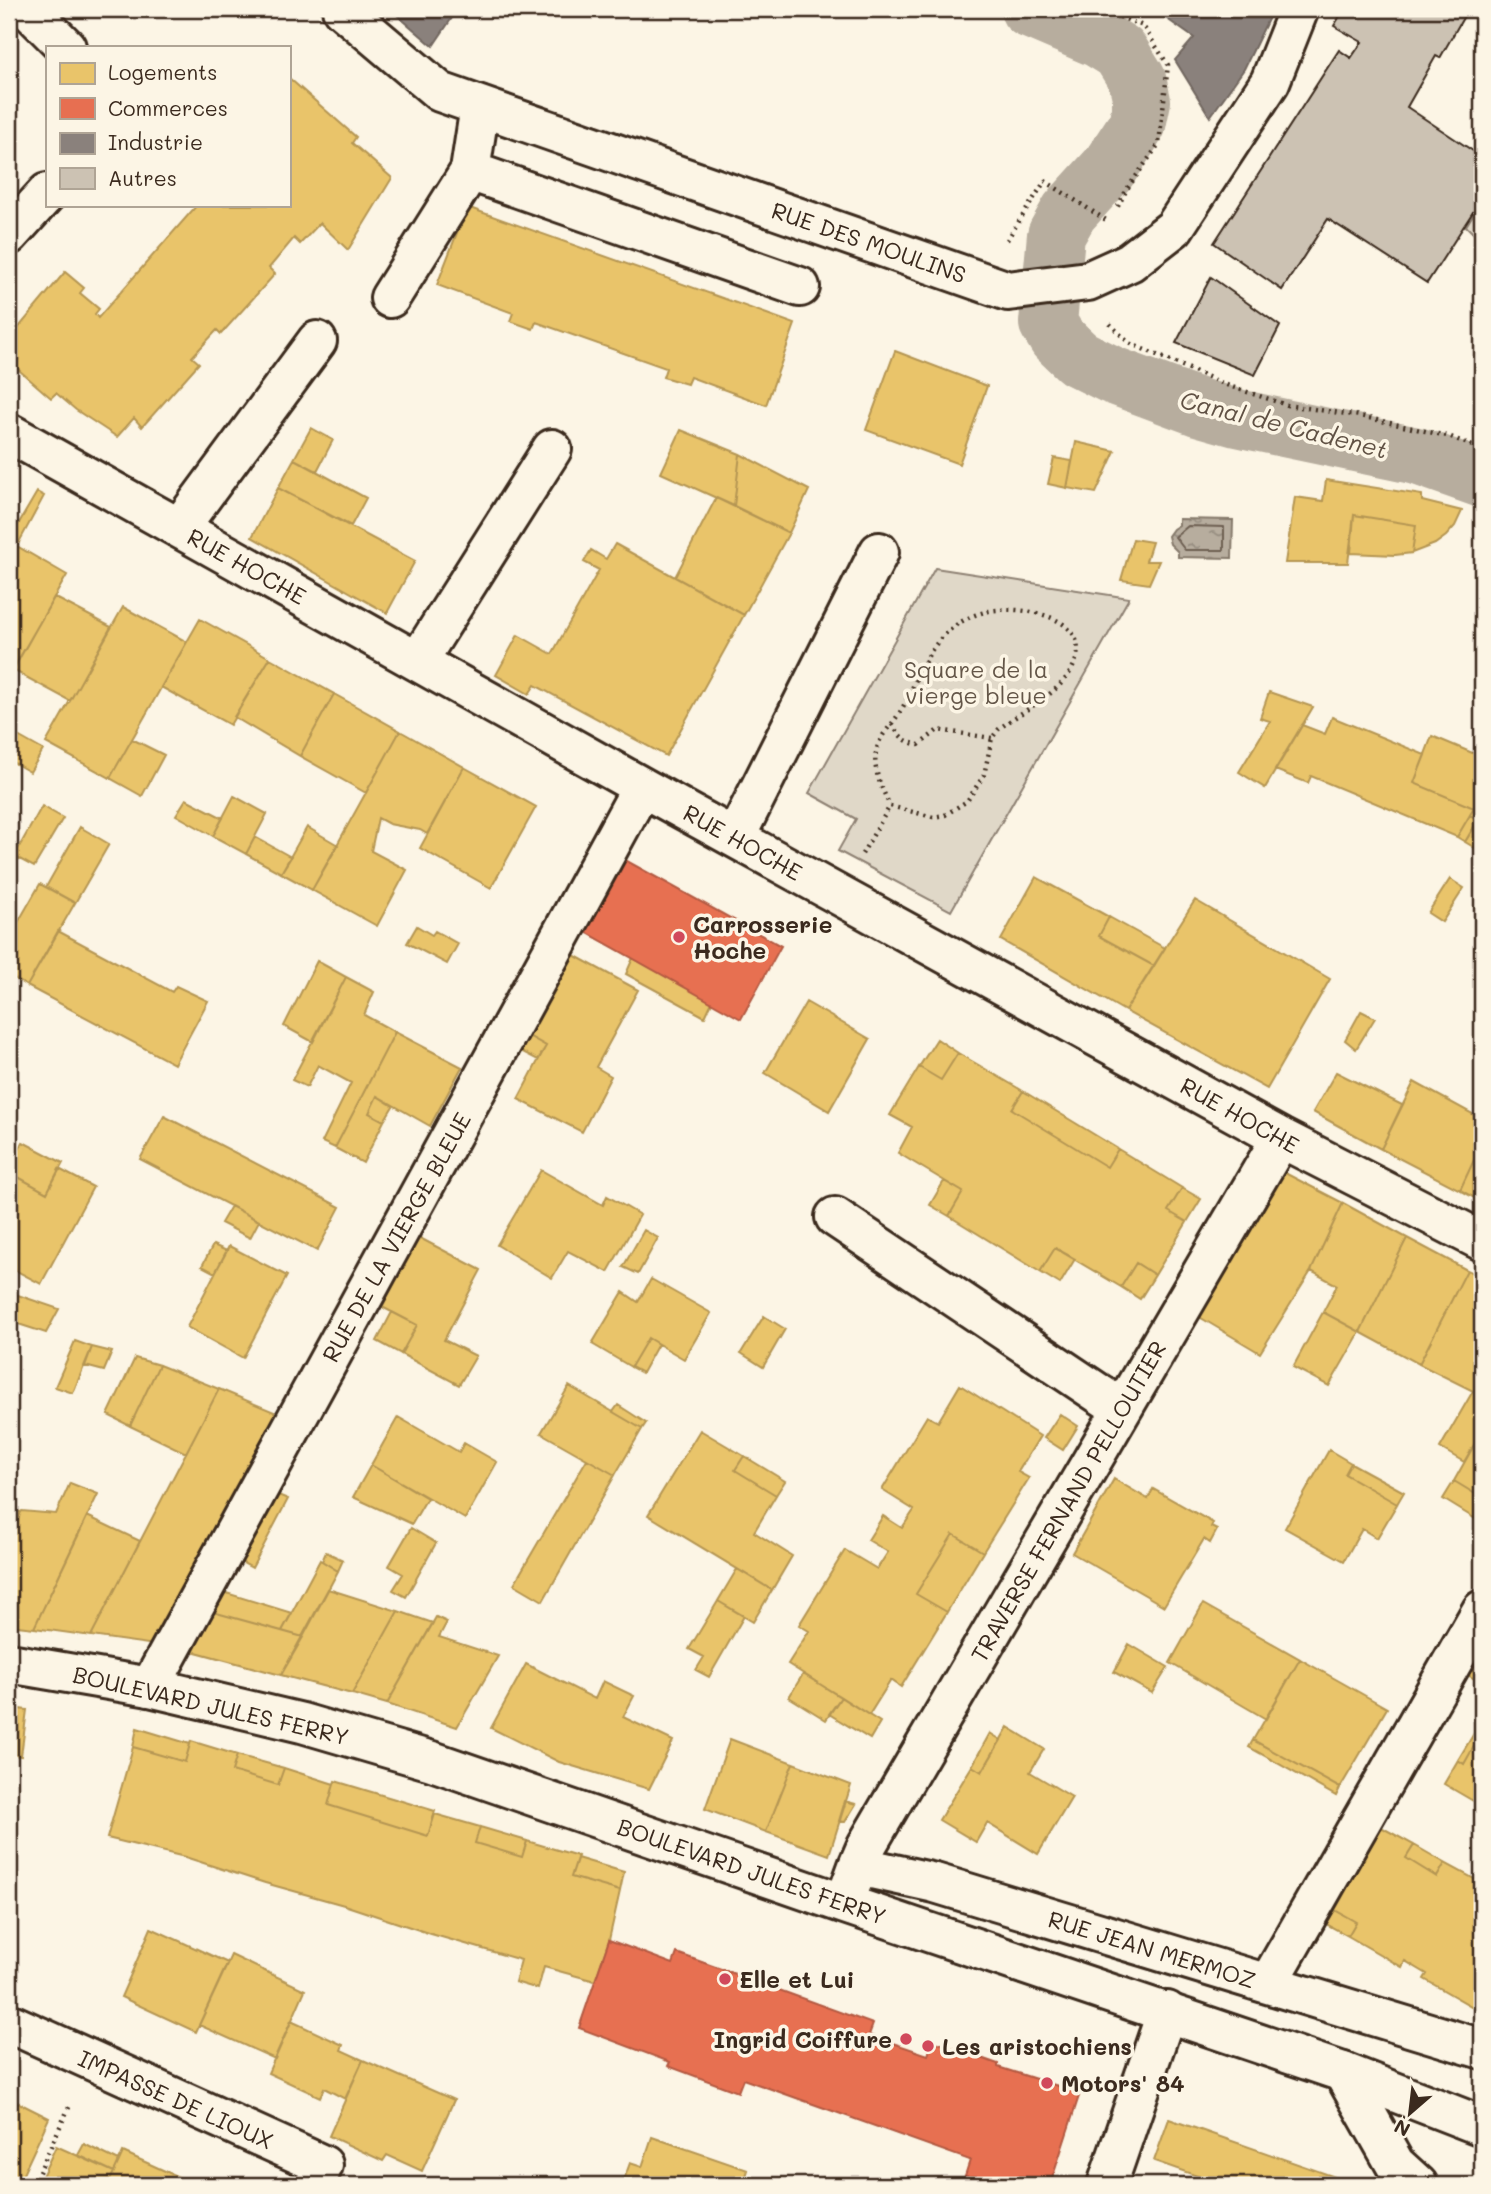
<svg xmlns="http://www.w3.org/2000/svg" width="1491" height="2194" font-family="Mali,sans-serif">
<defs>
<pattern id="grass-tufts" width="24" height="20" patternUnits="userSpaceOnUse" patternTransform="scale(1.75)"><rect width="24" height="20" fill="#e0d8c8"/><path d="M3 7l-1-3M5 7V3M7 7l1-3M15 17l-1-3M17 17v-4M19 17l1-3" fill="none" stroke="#c1baab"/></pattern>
<pattern id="water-ripples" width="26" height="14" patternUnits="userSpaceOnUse" patternTransform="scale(1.75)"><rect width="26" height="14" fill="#b7ad9e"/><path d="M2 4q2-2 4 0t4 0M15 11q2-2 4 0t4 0" fill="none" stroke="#968d80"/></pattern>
</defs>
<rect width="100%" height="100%" fill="#fcf5e5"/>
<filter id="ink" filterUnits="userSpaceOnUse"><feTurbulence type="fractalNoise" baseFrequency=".0143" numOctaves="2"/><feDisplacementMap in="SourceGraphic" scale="14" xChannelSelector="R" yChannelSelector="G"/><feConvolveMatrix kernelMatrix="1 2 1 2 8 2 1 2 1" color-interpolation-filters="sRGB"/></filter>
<g filter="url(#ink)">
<path fill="url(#grass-tufts)" stroke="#8e8173" stroke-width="2" d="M 1482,200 L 1482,242 L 1466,226 Z"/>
<path fill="#e0d8c8" stroke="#8e8173" stroke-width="2" d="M 935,568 L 1129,598 L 951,911 L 838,851 L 856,819 L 809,793 Z"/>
<path fill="url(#water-ripples)" stroke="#85796b" stroke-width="2" d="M 1179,519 L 1233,520 L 1232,558 L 1178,557 L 1178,552 L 1170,544 L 1168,536 L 1173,529 L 1179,525 Z"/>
<path fill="#e9c46a" stroke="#b59653" stroke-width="2" d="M 289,78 L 356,137 L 352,143 L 392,178 L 348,250 L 320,223 L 300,244 L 294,238 L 269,268 L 275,274 L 221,334 L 217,330 L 192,357 L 199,363 L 142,427 L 134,418 L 117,437 L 76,410 L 56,393 L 51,398 L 13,365 L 18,359 L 9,351 L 9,339 L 65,272 L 84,288 L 80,293 L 99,309 L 95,314 L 98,318 L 197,205 L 289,205 Z
M 467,207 L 795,324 L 766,405 L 690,377 L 687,384 L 663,377 L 666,368 L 536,322 L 533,329 L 510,321 L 513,313 L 437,285 Z
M 895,351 L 987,386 L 959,464 L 866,430 Z
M 311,428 L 333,440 L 317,471 L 294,459 Z
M 681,430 L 740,454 L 734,506 L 661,473 Z
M 1076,442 L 1115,451 L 1096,493 L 1067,488 Z
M 740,454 L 809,490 L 789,533 L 734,506 Z
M 1054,458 L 1072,461 L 1067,488 L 1048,484 Z
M 294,459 L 366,498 L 351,526 L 278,488 Z
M 1326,480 L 1422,495 L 1422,501 L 1462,511 L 1455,526 L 1446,536 L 1435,544 L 1412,553 L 1416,525 L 1354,515 L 1348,563 L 1285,563 L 1295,497 L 1323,501 Z
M 278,488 L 415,561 L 387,613 L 252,537 Z
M 37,492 L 44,496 L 17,546 L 67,575 L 9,676 L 9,540 Z
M 716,498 L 789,533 L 744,615 L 675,577 Z
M 1354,515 L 1416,525 L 1412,553 L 1395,555 L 1351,553 Z
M 1133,539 L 1152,542 L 1146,561 L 1159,561 L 1149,584 L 1121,580 Z
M 615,544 L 744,615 L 666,756 L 535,685 L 529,694 L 496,675 L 518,635 L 552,654 L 599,570 L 584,562 L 591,550 L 606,559 Z
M 54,597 L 111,627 L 70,701 L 13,670 Z
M 123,607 L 187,642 L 110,778 L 46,743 Z
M 200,619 L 270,658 L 230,725 L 161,687 Z
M 270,658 L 334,694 L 300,756 L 234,717 Z
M 1269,692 L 1313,707 L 1265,788 L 1239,772 L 1270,721 L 1260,718 Z
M 334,694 L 400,731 L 366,793 L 300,756 Z
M 1332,717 L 1425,755 L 1414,783 L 1474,808 L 1457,837 L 1311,776 L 1308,783 L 1275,770 L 1302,725 L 1325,734 Z
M 9,731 L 43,750 L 30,772 L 9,760 Z
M 400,731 L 464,767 L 427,834 L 420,830 L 389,824 L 378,818 L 371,851 L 407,870 L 377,926 L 312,890 Z
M 1432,736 L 1482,757 L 1482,793 L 1474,808 L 1414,783 Z
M 132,739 L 164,755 L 142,796 L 110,778 Z
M 464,767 L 536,807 L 491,888 L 420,848 Z
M 1482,793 L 1482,813 L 1479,820 L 1470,815 Z
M 234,796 L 267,814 L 246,854 L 213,836 Z
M 186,799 L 223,818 L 213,836 L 176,815 Z
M 42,806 L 63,818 L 34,867 L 14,856 Z
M 1482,813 L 1482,852 L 1465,842 Z
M 1470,815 L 1479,820 L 1465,842 L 1457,837 Z
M 80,827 L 109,844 L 75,903 L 46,887 Z
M 307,827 L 338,845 L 312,890 L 281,873 Z
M 255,837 L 291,857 L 281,873 L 246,854 Z
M 1036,877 L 1109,917 L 1099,936 L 1154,966 L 1125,1011 L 1001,940 Z
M 1450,879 L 1464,888 L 1442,922 L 1428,913 Z
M 40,884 L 75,903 L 27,986 L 9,975 L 9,938 Z
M 1195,900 L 1330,979 L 1267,1089 L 1125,1011 Z
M 1109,917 L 1165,948 L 1154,966 L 1099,936 Z
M 417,926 L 432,935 L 435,931 L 458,944 L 447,964 L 407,943 Z
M 58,931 L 172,992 L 176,986 L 208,1001 L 174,1064 L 27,986 Z
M 568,952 L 638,990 L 596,1067 L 611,1076 L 582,1132 L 518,1099 L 546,1046 L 525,1034 Z
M 633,958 L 712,1002 L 705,1017 L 626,974 Z
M 317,961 L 346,977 L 313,1042 L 284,1026 Z
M 346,977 L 374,992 L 364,1015 L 395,1032 L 335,1148 L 322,1142 L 351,1083 L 318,1065 L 307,1087 L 292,1080 Z
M 806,1002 L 870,1039 L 829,1111 L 765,1073 Z
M 1361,1011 L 1375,1018 L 1356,1049 L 1345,1040 Z
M 395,1032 L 462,1067 L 430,1126 L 377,1096 L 369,1113 L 384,1121 L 363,1163 L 335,1148 Z
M 525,1034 L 546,1046 L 538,1060 L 517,1049 Z
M 937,1039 L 958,1053 L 941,1080 L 919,1067 Z
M 958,1053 L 1023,1091 L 1012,1109 L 1107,1167 L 1118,1149 L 1182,1188 L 1168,1211 L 1187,1222 L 1155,1275 L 1136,1263 L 1121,1287 L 1055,1248 L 1040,1272 L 949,1216 L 963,1192 L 898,1153 L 912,1127 L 890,1115 L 919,1067 L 941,1080 Z
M 1336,1072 L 1402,1105 L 1381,1149 L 1313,1112 Z
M 1414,1082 L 1482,1119 L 1482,1128 L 1475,1141 L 1481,1145 L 1460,1190 L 1381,1149 Z
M 1023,1091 L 1118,1149 L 1107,1167 L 1012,1109 Z
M 377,1096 L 393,1106 L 384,1121 L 369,1113 Z
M 164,1116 L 340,1207 L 317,1251 L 140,1159 Z
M 1482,1128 L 1482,1146 L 1475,1141 Z
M 23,1142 L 63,1163 L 47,1193 L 9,1172 L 9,1168 Z
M 1481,1145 L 1482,1146 L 1482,1202 L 1460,1190 Z
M 59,1169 L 93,1187 L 41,1284 L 9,1267 L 9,1172 L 47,1193 Z
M 541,1170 L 603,1205 L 607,1196 L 640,1215 L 608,1272 L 568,1251 L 552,1278 L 497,1245 Z
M 1281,1171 L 1343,1203 L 1311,1271 L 1260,1353 L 1196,1315 Z
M 944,1181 L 963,1192 L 949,1216 L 930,1205 Z
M 1182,1188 L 1201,1199 L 1187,1222 L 1168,1211 Z
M 1343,1203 L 1407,1238 L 1360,1332 L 1323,1312 L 1337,1285 L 1311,1271 Z
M 231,1206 L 259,1221 L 250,1238 L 221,1223 Z
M 644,1230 L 658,1238 L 638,1274 L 623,1267 Z
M 418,1237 L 481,1270 L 444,1340 L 476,1356 L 459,1385 L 401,1354 L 417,1325 L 382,1307 Z
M 1407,1238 L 1467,1270 L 1419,1364 L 1360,1332 Z
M 213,1245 L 227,1251 L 215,1273 L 202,1266 Z
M 229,1246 L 287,1276 L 243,1358 L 187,1327 Z
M 1055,1248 L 1075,1259 L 1060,1284 L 1040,1272 Z
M 1136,1263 L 1155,1275 L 1140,1299 L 1121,1287 Z
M 1467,1270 L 1482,1277 L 1482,1388 L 1479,1394 L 1419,1364 Z
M 651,1279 L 711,1313 L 684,1359 L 648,1338 L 631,1367 L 592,1344 L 623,1292 L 638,1302 Z
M 9,1292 L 59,1309 L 46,1333 L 9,1321 Z
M 392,1312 L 417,1325 L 401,1354 L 377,1341 Z
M 1323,1312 L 1360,1332 L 1329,1386 L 1293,1367 Z
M 764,1316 L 785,1329 L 763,1367 L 741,1353 Z
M 648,1338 L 658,1344 L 642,1373 L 631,1367 Z
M 75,1341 L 92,1347 L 73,1393 L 55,1387 Z
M 92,1347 L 112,1352 L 104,1371 L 85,1366 Z
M 135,1358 L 159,1365 L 130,1426 L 108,1415 Z
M 159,1365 L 219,1389 L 186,1453 L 130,1426 Z
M 960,1385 L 1040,1436 L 1018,1472 L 1029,1478 L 983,1552 L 953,1534 L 916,1594 L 947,1612 L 901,1687 L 891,1680 L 869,1715 L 788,1664 L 809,1631 L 799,1625 L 845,1550 L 877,1569 L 888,1552 L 868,1540 L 883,1516 L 902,1528 L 914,1510 L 882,1490 L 927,1416 L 938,1422 Z
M 569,1386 L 642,1429 L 615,1475 L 541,1433 Z
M 219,1389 L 279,1414 L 155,1645 L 91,1636 Z
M 1473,1391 L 1482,1395 L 1482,1431 L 1464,1462 L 1440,1448 Z
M 618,1405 L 646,1423 L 642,1429 L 613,1412 Z
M 1060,1414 L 1078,1426 L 1063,1450 L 1044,1438 Z
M 398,1417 L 459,1452 L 464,1443 L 497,1462 L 465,1519 L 371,1465 Z
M 700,1430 L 744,1456 L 735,1470 L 776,1495 L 754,1532 L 792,1556 L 772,1590 L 648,1515 Z
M 1482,1431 L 1482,1498 L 1454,1481 Z
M 1329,1450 L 1351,1463 L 1345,1474 L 1397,1504 L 1377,1538 L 1362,1529 L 1344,1561 L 1285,1528 Z
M 744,1456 L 785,1481 L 776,1495 L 735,1470 Z
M 587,1459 L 615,1475 L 543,1601 L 514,1584 Z
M 1351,1463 L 1404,1492 L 1397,1504 L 1345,1474 Z
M 371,1465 L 427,1498 L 412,1524 L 353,1497 Z
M 1114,1479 L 1148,1499 L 1153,1489 L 1213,1523 L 1211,1527 L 1217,1530 L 1210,1543 L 1204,1539 L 1164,1606 L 1072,1553 Z
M 1454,1481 L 1482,1498 L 1482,1523 L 1443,1499 Z
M 70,1483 L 98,1494 L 34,1628 L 9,1625 L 9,1542 L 21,1512 L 22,1511 L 56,1514 Z
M 266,1490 L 288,1499 L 252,1568 L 230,1556 Z
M 9,1510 L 21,1512 L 9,1542 Z
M 87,1516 L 140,1541 L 91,1636 L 34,1628 Z
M 411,1528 L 436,1543 L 406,1597 L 393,1590 L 403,1574 L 389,1566 Z
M 953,1534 L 983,1552 L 947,1612 L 916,1594 Z
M 326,1552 L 343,1560 L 338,1571 L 322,1561 Z
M 320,1560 L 338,1571 L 303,1637 L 282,1631 Z
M 737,1569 L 772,1590 L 753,1622 L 718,1601 Z
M 213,1589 L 292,1613 L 282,1631 L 202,1609 Z
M 328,1589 L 398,1611 L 352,1694 L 281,1675 Z
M 718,1601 L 744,1616 L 709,1677 L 696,1670 L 704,1657 L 689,1649 Z
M 1203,1604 L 1300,1659 L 1266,1719 L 1170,1663 Z
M 202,1609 L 303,1637 L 281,1675 L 181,1648 Z
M 398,1611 L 433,1623 L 387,1704 L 352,1694 Z
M 436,1617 L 447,1622 L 439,1637 L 498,1656 L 457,1727 L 387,1704 Z
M 1129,1644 L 1168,1667 L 1152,1693 L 1114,1672 Z
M 1482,1650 L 1482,1683 L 1468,1675 Z
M 1300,1659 L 1387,1708 L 1340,1788 L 1253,1740 Z
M 526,1664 L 595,1699 L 603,1681 L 634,1696 L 623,1717 L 673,1741 L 649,1789 L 559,1762 L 491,1728 Z
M 803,1674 L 841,1697 L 826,1720 L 789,1697 Z
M 841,1697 L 880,1722 L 870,1739 L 829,1714 Z
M 9,1708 L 27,1710 L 21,1756 L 9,1754 Z
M 1482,1720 L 1482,1732 L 1464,1764 L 1458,1760 Z
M 1008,1727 L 1044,1749 L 1030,1772 L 1072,1797 L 1038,1854 L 987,1823 L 976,1842 L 939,1820 L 972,1766 L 982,1772 Z
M 137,1728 L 190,1744 L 185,1762 L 133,1747 Z
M 1482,1732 L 1482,1806 L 1444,1784 L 1458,1760 L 1464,1764 Z
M 990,1733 L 1001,1740 L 982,1772 L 972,1766 Z
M 730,1739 L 793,1763 L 766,1832 L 705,1809 Z
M 1253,1740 L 1340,1788 L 1336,1796 L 1249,1747 Z
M 191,1741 L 237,1755 L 232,1771 L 278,1785 L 284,1768 L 334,1784 L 328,1805 L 428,1836 L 435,1814 L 480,1827 L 475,1843 L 522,1857 L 527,1841 L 578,1856 L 571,1877 L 620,1891 L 609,1940 L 595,1981 L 544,1967 L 538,1989 L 515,1982 L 521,1960 L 431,1934 L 344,1905 L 265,1883 L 185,1857 L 107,1838 L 133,1747 L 185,1762 Z
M 237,1755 L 284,1768 L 278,1785 L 232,1771 Z
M 793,1763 L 851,1785 L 829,1855 L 766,1832 Z
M 335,1781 L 435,1811 L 428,1836 L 328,1805 Z
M 845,1801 L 856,1804 L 845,1822 L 839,1821 Z
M 480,1827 L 527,1841 L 522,1857 L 475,1843 Z
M 1381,1827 L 1414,1845 L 1406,1858 L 1437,1877 L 1445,1863 L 1482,1883 L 1482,1898 L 1480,1901 L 1482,1902 L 1482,1990 L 1473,2007 L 1424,1979 L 1427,1974 L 1405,1961 L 1402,1967 L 1348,1936 L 1356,1922 L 1335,1910 Z
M 1414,1845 L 1445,1863 L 1437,1877 L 1406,1858 Z
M 577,1858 L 624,1872 L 620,1891 L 571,1877 Z
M 1335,1910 L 1356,1922 L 1348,1936 L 1326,1924 Z
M 151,1928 L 228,1963 L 196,2032 L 121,1997 Z
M 231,1955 L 305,1990 L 275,2059 L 199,2025 Z
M 291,2021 L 343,2045 L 341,2050 L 363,2060 L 345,2099 L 324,2088 L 320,2097 L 268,2073 Z
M 363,2060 L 454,2100 L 422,2171 L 387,2155 L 383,2161 L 329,2136 Z
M 9,2085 L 17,2089 L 12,2100 L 9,2098 Z
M 9,2098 L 49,2118 L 18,2185 L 9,2185 Z
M 1169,2119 L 1355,2184 L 1355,2185 L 1223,2185 L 1154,2161 Z
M 652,2137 L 748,2170 L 743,2185 L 622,2185 L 630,2163 L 642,2167 Z
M 84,2144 L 119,2161 L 114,2172 L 78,2155 Z
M 56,2146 L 114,2172 L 108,2185 L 38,2185 Z
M 123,2152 L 196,2185 L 108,2185 Z"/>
<path fill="#e76f51" stroke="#b35a42" stroke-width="2" d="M 616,855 L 781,946 L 741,1019 L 577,927 Z
M 609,1940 L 673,1964 L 677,1953 L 873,2024 L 869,2035 L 928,2055 L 933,2041 L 998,2064 L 998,2067 L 1080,2093 L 1050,2185 L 1033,2182 L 1032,2185 L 962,2185 L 970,2160 L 743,2079 L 738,2092 L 668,2066 L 670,2062 L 579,2028 Z"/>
<path fill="#8a817c" stroke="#726760" stroke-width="2" d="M 390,9 L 458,9 L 433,46 Z
M 1153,9 L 1273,9 L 1244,69 L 1210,117 L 1175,60 L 1194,38 Z"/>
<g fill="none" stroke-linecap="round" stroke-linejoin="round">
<path stroke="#6d5e51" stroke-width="2" d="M 1188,526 L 1224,527 L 1224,550 L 1185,550 L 1175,537 Z"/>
<path stroke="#b7ad9e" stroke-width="58" d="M 1029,9 L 1099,39 L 1120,52 L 1137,79 L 1142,101 L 1137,125 L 1109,168 L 1069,212 L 1056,235 L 1048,323 L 1057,338 L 1078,358 L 1112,375 L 1198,407 L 1237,418 L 1417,456 L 1482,479"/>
</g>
<path fill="#ccc2b3" stroke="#3b2a1e" stroke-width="2" d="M 1344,9 L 1468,9 L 1440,58 L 1436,56 L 1407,107 L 1482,157 L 1482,198 L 1427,283 L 1328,219 L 1282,290 L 1214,243 L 1339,50 L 1351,58 L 1362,42 L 1334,26 Z
M 1211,277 L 1280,326 L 1255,375 L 1176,343 Z"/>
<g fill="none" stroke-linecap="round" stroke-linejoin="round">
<g stroke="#3b2a1e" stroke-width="44">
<path id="minor" d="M 28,9 L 66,47
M 342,9 L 440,92 L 1008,291 L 1088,281 L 1130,262 L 1174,228 L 1270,82 L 1299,9
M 480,106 L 470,171 L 800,287
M 9,235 L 47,193
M 390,298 L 470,171
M 9,433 L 642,787 L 1281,1138 L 1482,1241
M 179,528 L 317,341
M 418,661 L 552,449
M 735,838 L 879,552
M 835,1217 L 1122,1409
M 150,1687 L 642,787
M 858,1866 L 867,1845 L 1281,1138
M 850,1888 L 858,1866 L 935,1883 L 1482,2049
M 1268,1984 L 1482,1610
M 9,2023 L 323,2165 L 315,2185
M 1343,2072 L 1395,2164 L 1418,2185
M 1107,2185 L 1167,2011"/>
</g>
<g stroke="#3b2a1e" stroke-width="44">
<path id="major" d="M 9,1663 L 150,1687 L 302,1723 L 432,1761 L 845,1904 L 1343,2072 L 1482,2126"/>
</g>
<path stroke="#3b2a1e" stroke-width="4.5" stroke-dasharray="2 5" stroke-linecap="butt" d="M 1100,9 L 1143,26 L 1168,65 L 1159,144 L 1127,189 L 1116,210
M 1007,240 L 1045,181 L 1106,220
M 1110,324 L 1129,343 L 1229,386 L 1287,405 L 1360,416 L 1451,437 L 1482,450
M 892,724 C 899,736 905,742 919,745 L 938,730 L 992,738
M 862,854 L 890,806 L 933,817 L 945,815 L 967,801 L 984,775 L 992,738 L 999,729 C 1022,710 1057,696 1072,669 C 1099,618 1023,605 989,611 C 975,614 962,620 951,629 C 926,649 918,678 904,705 C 899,715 893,722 886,731 C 866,757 878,780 890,806
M 33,2185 L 71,2103"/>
<use href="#minor" stroke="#fcf5e5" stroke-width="38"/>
<use href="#major" stroke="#fcf5e5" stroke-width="38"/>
</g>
</g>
<g fill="#d1495b" stroke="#fcf5e5" stroke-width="2.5">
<circle cx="679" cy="937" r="7"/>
<circle cx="725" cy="1979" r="7"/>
<circle cx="906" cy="2039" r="7"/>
<circle cx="928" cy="2046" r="7"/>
<circle cx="1047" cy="2083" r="7"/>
</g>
<g text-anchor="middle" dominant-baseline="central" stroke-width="7" stroke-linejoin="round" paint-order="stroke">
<g font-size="23" fill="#3b2a1e" stroke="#fcf5e5">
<text transform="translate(869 242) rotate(19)">RUE DES MOULINS</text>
<text transform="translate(247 566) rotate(29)">RUE HOCHE</text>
<text transform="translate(743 842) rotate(29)">RUE HOCHE</text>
<text transform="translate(1240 1115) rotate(29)">RUE HOCHE</text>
<text transform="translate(396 1237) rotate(-61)">RUE DE LA VIERGE BLEUE</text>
<text transform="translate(1068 1501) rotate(-60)">TRAVERSE FERNAND PELLOUTIER</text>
<text transform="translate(211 1705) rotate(13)">BOULEVARD JULES FERRY</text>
<text transform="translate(752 1871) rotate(19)">BOULEVARD JULES FERRY</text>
<text transform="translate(1152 1949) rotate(17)">RUE JEAN MERMOZ</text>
<text transform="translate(176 2099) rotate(24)">IMPASSE DE LIOUX</text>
</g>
<g font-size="23" fill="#645648" stroke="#fcf5e5">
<text x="976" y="669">Square de la<tspan x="976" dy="26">vierge bleue</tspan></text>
</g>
<g font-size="23" font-weight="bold" fill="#3b2a1e" stroke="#fcf5e5" text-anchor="start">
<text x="693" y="924">Carrosserie<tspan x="693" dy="26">Hoche</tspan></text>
<text x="739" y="1979">Elle et Lui</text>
<text x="892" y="2039" text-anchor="end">Ingrid Coiffure</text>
<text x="942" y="2046">Les aristochiens</text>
<text x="1061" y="2083">Motors' 84</text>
</g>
<g font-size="24" font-style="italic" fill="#605144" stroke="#fcf5e5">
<text transform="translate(1284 424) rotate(14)">Canal de Cadenet</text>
</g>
</g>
<rect width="1491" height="2194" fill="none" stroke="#fcf5e5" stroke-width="35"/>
<rect x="18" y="18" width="1456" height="2159" fill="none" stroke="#3b2a1e" stroke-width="2.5" filter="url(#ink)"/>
<rect x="46" y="46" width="245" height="161" fill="#fcf5e5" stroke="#afa495" stroke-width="2"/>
<rect x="60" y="63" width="35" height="21" fill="#e9c46a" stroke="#afa495" stroke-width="2"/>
<text x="108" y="80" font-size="21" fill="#3b2a1e">Logements</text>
<rect x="60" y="98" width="35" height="21" fill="#e76f51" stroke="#afa495" stroke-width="2"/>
<text x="108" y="116" font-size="21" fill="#3b2a1e">Commerces</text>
<rect x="60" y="133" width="35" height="21" fill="#8a817c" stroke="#afa495" stroke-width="2"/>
<text x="108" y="150" font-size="21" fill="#3b2a1e">Industrie</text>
<rect x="60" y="168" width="35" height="21" fill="#ccc2b3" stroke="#afa495" stroke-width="2"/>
<text x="108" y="186" font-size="21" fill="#3b2a1e">Autres</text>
<g transform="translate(1410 2113) rotate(208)" stroke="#fcf5e5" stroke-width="5" paint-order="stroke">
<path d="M0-5L12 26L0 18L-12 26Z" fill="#3b2a1e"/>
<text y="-10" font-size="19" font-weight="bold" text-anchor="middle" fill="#3b2a1e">N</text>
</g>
</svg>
